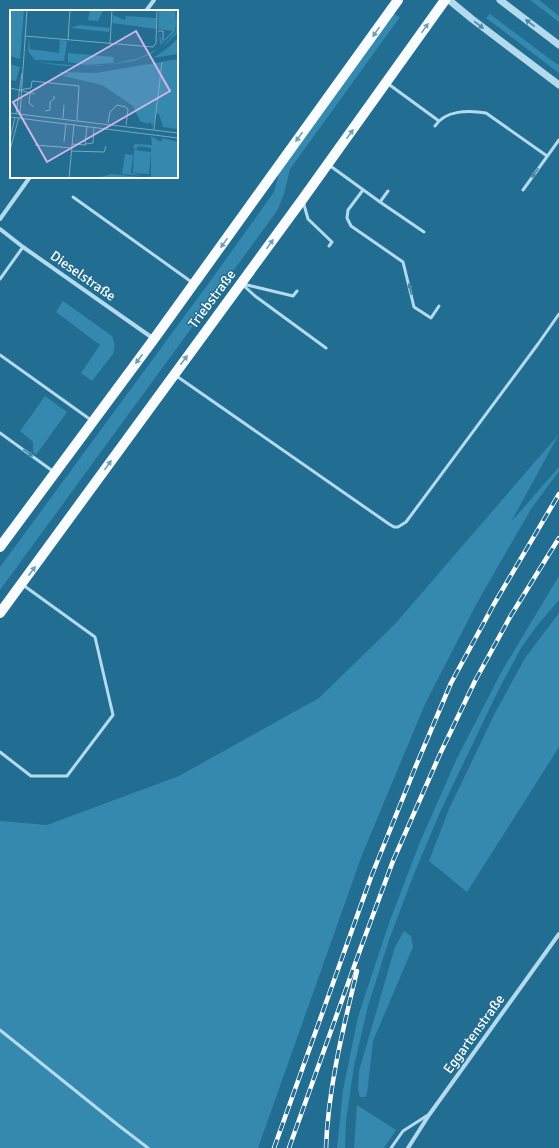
<svg xmlns="http://www.w3.org/2000/svg" width="559" height="1148" font-family="Signika,sans-serif">
<rect width="100%" height="100%" fill="#226d92"/>
<path fill="#3589af" d="M 530,0 L 539,0 L 559,16 L 559,22 Z
M 392,13 L 400,17 L 290,169 L 284,194 L 277,211 L 0,590 L 0,567 L 211,280 L 274,192 L 279,173 Z
M 490,14 L 554,62 L 559,65 L 559,73 L 486,18 Z
M 63,301 L 112,336 C 115,342 115,347 113,354 L 92,381 L 81,373 L 100,345 L 56,312 Z
M 45,396 L 67,412 L 36,455 L 33,452 L 33,442 L 20,431 Z
M 559,434 L 511,522 L 559,467 L 559,471 L 531,509 L 478,601 L 426,702 L 420,716 L 362,855 L 258,1148 L 0,1148 L 0,821 L 47,825 L 179,776 L 319,698 L 395,624 Z
M 559,576 L 559,600 L 536,627 L 521,648 L 498,691 L 441,810 L 414,874 L 389,940 L 368,1006 L 354,1066 L 346,1121 L 345,1148 L 337,1148 L 343,1090 L 358,1017 L 389,923 L 420,842 L 457,758 L 503,669 Z
M 559,613 L 559,747 L 467,892 L 429,861 L 449,809 L 495,713 L 525,658 Z
M 404,931 L 411,936 L 413,947 L 373,1041 L 367,1094 L 365,1097 L 360,1097 L 358,1090 L 359,1071 L 395,947 Z
M 357,1105 L 396,1130 L 384,1148 L 354,1148 Z"/>
<g fill="none" stroke-linecap="round" stroke-linejoin="round">
<path stroke="#b4dbed" stroke-width="3" d="M 387,83 L 439,121
M 435,126 C 445,110 469,110 486,113 L 547,156
M 329,165 L 380,202 L 388,191
M 363,190 L 348,210 L 347,218 L 351,226 L 403,262 L 414,307 L 431,318 L 439,306
M 523,190 L 559,140
M 73,197 L 193,283
M 303,201 L 308,219 L 332,242 L 329,246
M 380,202 L 424,232
M 0,279 L 23,247
M 243,284 L 293,296 L 297,291
M 243,285 L 255,296 L 326,348
M 0,355 L 91,420
M 175,375 L 389,524 L 394,527 L 398,527 L 406,522 L 538,344 L 559,314
M 0,433 L 54,472
M 0,752 L 31,776 L 67,776 L 113,715 L 95,637 L 23,585
M 0,1030 L 118,1125 L 148,1148
M 391,1148 L 403,1131 L 428,1115"/>
<path stroke="#b4dbed" stroke-width="4" d="M 146,11 L 154,0
M 0,219 L 30,177
M 0,229 L 23,247 L 154,339
M 408,1148 L 429,1115 L 559,934"/>
<path stroke="#b4dbed" stroke-width="7" d="M 449,0 L 472,19 L 559,85
M 500,0 L 559,45"/>
<path stroke="#fafdff" stroke-width="10" d="M 0,547 L 154,339 L 398,0
M 0,613 L 302,200 L 445,0"/>
<g stroke="#fff" stroke-width="4.5">
<path id="rail" d="M 274,1148 L 371,877 L 415,768 L 451,683 L 494,604 L 559,494
M 289,1148 L 360,950 L 393,861 L 440,754 L 475,681 L 510,617 L 559,538
M 326,1148 C 328,1088 343,1029 357,971"/>
</g>
<use href="#rail" stroke="#226d92" stroke-width="3" stroke-dasharray="9" stroke-linecap="butt"/>
</g>
<defs><path id="oneway-solid" d="M-6-.8H1V-3.2L6.5 0L1 3.2V.8H-6Z"/></defs>
<g fill="#4688a9">
<use href="#oneway-solid" transform="translate(530 23) rotate(-143)"/>
<use href="#oneway-solid" transform="translate(479 25) rotate(37)"/>
<use href="#oneway-solid" transform="translate(535 173) rotate(125)"/>
<use href="#oneway-solid" transform="translate(410 289) rotate(-103)"/>
<use href="#oneway-solid" transform="translate(28 453) rotate(36)"/>
</g>
<g fill="#6e9fb8">
<use href="#oneway-solid" transform="translate(425 28) rotate(-54)"/>
<use href="#oneway-solid" transform="translate(376 32) rotate(125)"/>
<use href="#oneway-solid" transform="translate(350 134) rotate(-55)"/>
<use href="#oneway-solid" transform="translate(299 137) rotate(126)"/>
<use href="#oneway-solid" transform="translate(224 243) rotate(126)"/>
<use href="#oneway-solid" transform="translate(270 244) rotate(-54)"/>
<use href="#oneway-solid" transform="translate(139 359) rotate(127)"/>
<use href="#oneway-solid" transform="translate(184 360) rotate(-53)"/>
<use href="#oneway-solid" transform="translate(108 465) rotate(-54)"/>
<use href="#oneway-solid" transform="translate(32 571) rotate(-53)"/>
</g>
<g text-anchor="middle" dominant-baseline="central" stroke-width="3" stroke-linejoin="round" paint-order="stroke">
<g font-size="14" fill="#fff" stroke="#226d92">
<text transform="translate(83 276) rotate(35)">Dieselstraße</text>
<text transform="translate(212 299) rotate(-53)">Triebstraße</text>
<text transform="translate(474 1034) rotate(-54)">Eggartenstraße</text>
</g>
</g>
<g transform="translate(10 10)">
<rect width="168" height="168" fill="#226d92"/>
<path d="M 0,0 L 14,0 L 10,49 L 0,46 ZM 80,0 L 93,1 L 88,11 L 78,10 ZM 149,0 L 165,0 L 166,13 L 165,22 L 150,35 L 149,22 L 152,32 L 162,21 L 148,19 ZM 166,0 L 168,23 L 150,39 L 166,22 ZM 103,5 L 115,10 L 116,6 L 146,8 L 146,19 L 102,13 ZM 69,15 L 100,18 L 99,22 L 61,18 ZM 19,27 L 20,39 L 49,43 L 50,30 L 57,31 L 54,51 L 25,50 L 18,41 ZM 168,28 L 168,44 L 143,48 L 159,37 ZM 58,32 L 58,43 L 104,47 L 103,53 L 75,55 L 58,52 ZM 148,39 L 141,44 L 124,51 L 90,56 L 54,56 L 25,52 L 74,56 L 97,55 L 129,48 ZM 168,49 L 168,119 L 153,117 L 149,104 L 146,103 L 143,116 L 139,111 L 139,114 L 130,111 L 123,96 L 92,75 L 49,65 L 59,65 L 48,62 L 86,63 ZM 0,54 L 10,57 L 6,71 L 0,70 ZM 141,126 L 151,132 L 152,128 L 168,132 L 168,168 L 141,168 L 141,138 L 128,136 L 126,140 L 123,137 L 125,134 L 142,135 ZM 124,140 L 141,142 L 139,164 L 123,163 ZM 115,144 L 123,145 L 121,163 L 132,166 L 112,164 ZM 101,164 L 120,166 L 140,168 L 88,168 Z" fill="#3589af"/>
<path fill="none" stroke="#7aa7be" stroke-width="1" d="M 148,21 L 153,21 L 153,30M 15,26 L 143,37 L 146,33 L 147,0M 58,30 L 60,0M 100,34 L 102,0M 0,78 L 25,84M 9,80 L 21,78 L 22,71 L 69,76 L 67,110M 20,84 L 19,93 L 24,97M 35,101 L 40,100 L 40,92 L 45,88 L 43,86M 0,103 L 168,123M 6,104 L 12,63M 10,104 L 17,0M 0,107 L 168,128M 53,108 L 54,95M 98,113 L 100,102 L 107,95 L 116,97 L 118,100 L 116,115M 144,119 L 152,52M 0,130 L 5,107M 54,132 L 56,113M 62,134 L 76,135M 75,134 L 83,133 L 84,117M 25,135 L 62,138M 75,135 L 77,116M 0,140 L 9,107M 61,141 L 94,142 L 96,136M 59,168 L 64,114"/>
<path fill="#d1b5e9" fill-opacity="0.15" stroke="#d1b5e9" stroke-width="2" d="M 126,21 L 160,81 L 37,152 L 3,92 Z"/>
<rect width="168" height="168" fill="none" stroke="#fff" stroke-width="2"/>
</g>
</svg>
